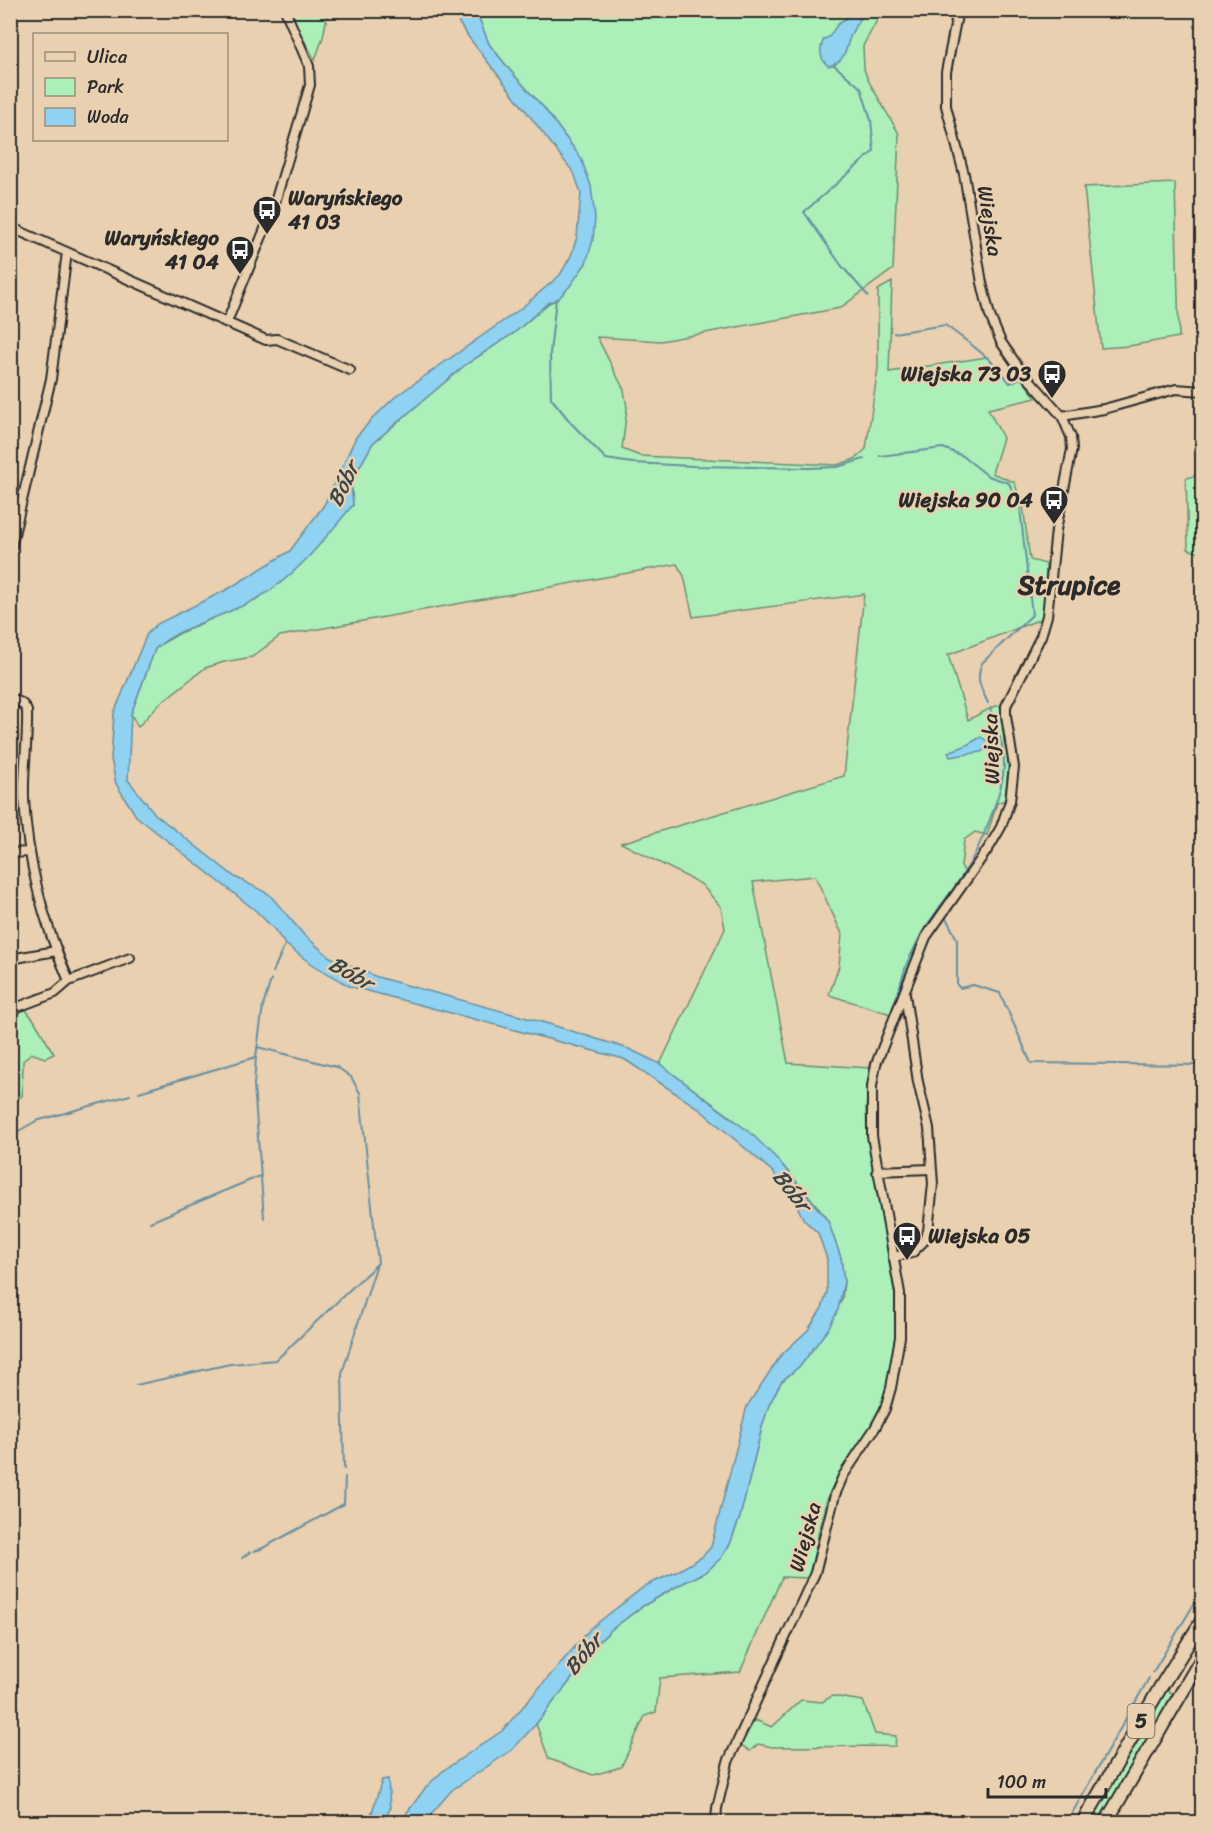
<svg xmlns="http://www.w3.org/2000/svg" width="1213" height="1833" font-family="Sriracha,sans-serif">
<rect width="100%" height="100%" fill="#e8d0b0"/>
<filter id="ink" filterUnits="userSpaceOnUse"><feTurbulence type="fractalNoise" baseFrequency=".0167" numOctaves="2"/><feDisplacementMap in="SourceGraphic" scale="12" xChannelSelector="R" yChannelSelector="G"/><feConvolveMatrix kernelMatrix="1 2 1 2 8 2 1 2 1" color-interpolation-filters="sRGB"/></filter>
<g filter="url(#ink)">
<path fill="#acefb9" stroke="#6c8d72" stroke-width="1.5" d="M 292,11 L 328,11 L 323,37 L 315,60 L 295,23 Z
M 476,11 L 882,11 L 863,46 L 864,69 L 868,80 L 899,134 L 893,269 L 840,308 L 661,341 L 597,337 L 624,390 L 627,408 L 622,449 L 640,456 L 837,465 L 855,459 L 866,449 L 878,368 L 878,290 L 892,282 L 889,372 L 987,357 L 1000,370 L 1010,383 L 1021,377 L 1036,398 L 988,409 L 1003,438 L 992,473 L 1014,482 L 1023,506 L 1030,560 L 1046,564 L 1045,605 L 1041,619 L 948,655 L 968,720 L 995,706 L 1000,706 L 1002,711 L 1004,743 L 1009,760 L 1005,800 L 997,803 L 987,835 L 975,832 L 964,840 L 961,866 L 966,874 L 924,934 L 910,964 L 891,1014 L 829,995 L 839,966 L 842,934 L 815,876 L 753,882 L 788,1063 L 870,1068 L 866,1109 L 867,1130 L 895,1295 C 897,1341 894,1391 868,1432 C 855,1453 838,1471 829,1494 C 818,1521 817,1551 808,1578 L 782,1577 L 740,1672 L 660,1678 L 656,1712 L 645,1716 L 621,1767 L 593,1775 L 549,1759 L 536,1724 L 578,1671 L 590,1651 L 612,1629 L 643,1606 L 679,1585 L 706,1572 L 730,1544 L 740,1517 L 762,1427 L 769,1405 L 781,1382 L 801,1365 L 828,1328 L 842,1299 L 844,1282 L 841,1258 L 828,1221 L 818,1207 L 779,1161 L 732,1118 L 660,1064 L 725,929 L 721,907 L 701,884 L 621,843 L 844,776 L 864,594 L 693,617 L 684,576 L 677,564 L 280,636 L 252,657 L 224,662 L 205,668 L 158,705 L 138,727 L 131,714 L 155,649 L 161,644 L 182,632 L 258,598 L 353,505 L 351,482 L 373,443 L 465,365 L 514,333 L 549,303 L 558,299 L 586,263 L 581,158 L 544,108 L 514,75 L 489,44 Z
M 1175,183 L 1179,337 L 1129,346 L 1101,348 L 1084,187 Z
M 1202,474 L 1202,554 L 1188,549 L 1186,478 Z
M 25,1009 L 34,1020 L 54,1054 L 45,1058 L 31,1053 L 23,1061 L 22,1096 L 16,1101 L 11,1102 L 11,1014 Z
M 1165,1689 L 1175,1695 L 1101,1822 L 1088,1822 Z
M 832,1696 L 863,1701 L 875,1734 L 896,1736 L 895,1746 L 772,1747 L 758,1744 L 750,1751 L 740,1744 L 755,1720 L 772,1727 L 801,1700 L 822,1702 Z"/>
<path fill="#8fd2f1" stroke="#678fa2" stroke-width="1.5" d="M 458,11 L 476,11 L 489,44 L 514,75 L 544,108 L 581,158 L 591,186 L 595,218 L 593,240 L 586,263 L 570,286 L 558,299 L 548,303 L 514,333 L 465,365 L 373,443 L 351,482 L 353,505 C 324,539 297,576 258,598 C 225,617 183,624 155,649 L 131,714 L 128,780 L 155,814 L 235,877 L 269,894 L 304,935 L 330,957 L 377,977 L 549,1024 L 629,1049 L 660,1064 L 752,1134 L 779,1161 L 828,1221 L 841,1258 L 844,1282 L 838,1310 L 828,1329 L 801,1365 L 781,1382 L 769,1405 L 762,1427 L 740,1517 L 730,1544 L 721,1558 L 706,1572 L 679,1585 L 643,1606 L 612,1629 L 590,1650 L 578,1671 L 536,1724 L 512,1750 L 452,1790 L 424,1822 L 400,1822 L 426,1787 L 444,1770 L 502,1731 L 591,1628 L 645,1586 L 678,1571 L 702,1557 L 711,1547 L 747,1406 L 781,1355 L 808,1330 L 822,1308 L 827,1293 L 827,1259 L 818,1233 L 804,1220 L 797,1206 L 773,1172 L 698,1108 L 624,1059 L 349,986 L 313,965 L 285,944 L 274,929 L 255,910 L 136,816 L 116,784 L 111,759 L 114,713 L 147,634 L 157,624 L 228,589 L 290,551 L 324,505 L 356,437 L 372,419 L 395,397 L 519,310 L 560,275 L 571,256 L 577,237 L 581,193 L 574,173 L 470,39 L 459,23 Z
M 855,11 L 865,11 C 860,20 853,28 850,37 C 846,50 844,64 828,66 C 819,58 819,49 824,39 L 829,37 L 837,25 Z
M 981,737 L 987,741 L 990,746 L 981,752 L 950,757 L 948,752 L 965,746 Z
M 388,1779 L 390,1809 L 383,1822 L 369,1822 L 382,1780 Z"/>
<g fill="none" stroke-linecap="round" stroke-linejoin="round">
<path stroke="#678fa2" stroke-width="2" d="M 835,63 L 834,65 L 861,88 L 871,120 L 874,151 L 804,212 L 841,265 L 868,296
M 556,299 L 550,353 L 551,398 L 572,424 L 606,459 L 632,463 L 693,466 L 809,468 L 837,467 L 864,459
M 894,333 L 945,325 C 968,342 993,359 1010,383 L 1018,379
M 880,456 L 943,448 L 963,456 L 988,476 L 1009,483 L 1020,508 L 1032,615 L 982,663 C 975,679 981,688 988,703
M 941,910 L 939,908 C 948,896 957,885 964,873 C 979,850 1004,791 1004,764 C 1004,745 996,726 990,709
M 946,918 L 957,939 L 957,985 L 960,988 L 973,985 L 1000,993 L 1031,1063 L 1202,1065
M 273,972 L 285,944
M 892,1011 L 907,963 L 923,931 L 939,908
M 256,1057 L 254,1085 L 264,1218
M 139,1092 L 256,1057 L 263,1006 L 271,980
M 10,1136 L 36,1121 L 130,1095
M 150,1222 L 260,1176
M 136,1385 L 230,1364 L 276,1360 L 378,1263 L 360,1093 L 351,1077 L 337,1067 L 257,1047
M 344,1469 L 342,1373 L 377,1264
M 254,1551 L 261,1549 L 344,1504 L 345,1477
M 242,1558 L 250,1552
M 1153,1672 L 1202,1591
M 1067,1822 L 1149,1678"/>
<g stroke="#2b2b2b" stroke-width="12">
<path id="minor" d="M 10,227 L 266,340 L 277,339 L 350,370
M 227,322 L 273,209 L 310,85 L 309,66 L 285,10
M 1062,416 L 1104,409 L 1176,389 L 1202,391
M 10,551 L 51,379 L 67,252
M 10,698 C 18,701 24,703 27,711 C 28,740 23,769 24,798 C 27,861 44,924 69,981
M 10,853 L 28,852
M 10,959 L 56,951
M 10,1010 L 55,993 L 69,981 L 130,958
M 877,1171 L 931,1169
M 893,1257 L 912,1253 L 923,1242 L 928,1231 L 933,1184 L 929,1128 L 918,1082 L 905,994
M 716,1822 L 717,1808 L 728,1762 L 815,1573 L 835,1495 L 843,1476 L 875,1428 L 885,1409 L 891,1388 L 900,1337 L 900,1293 L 872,1136 L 872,1086 L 876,1064 L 926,937 L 990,846 L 1001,827 L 1010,801 L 1014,767 L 1006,716 L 1006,706 L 1041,636 L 1047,616 L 1056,530 L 1072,449 L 1071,437 L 1062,416 L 1019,368 L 1001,342 L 990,316 L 982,283 L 964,174 L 946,106 L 946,72 L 958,10"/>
</g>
<g stroke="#2b2b2b" stroke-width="16">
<path id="primary" d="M 1083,1822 L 1160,1688 L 1202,1621
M 1106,1822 L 1202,1658"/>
</g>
<use href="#minor" stroke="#e8d0b0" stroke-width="8"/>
<use href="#primary" stroke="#e8d0b0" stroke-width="12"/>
</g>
</g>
<defs>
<g id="bus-pin" transform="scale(1.5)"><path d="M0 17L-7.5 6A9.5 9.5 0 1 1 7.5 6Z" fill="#2b2b2b" stroke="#e8d0b0"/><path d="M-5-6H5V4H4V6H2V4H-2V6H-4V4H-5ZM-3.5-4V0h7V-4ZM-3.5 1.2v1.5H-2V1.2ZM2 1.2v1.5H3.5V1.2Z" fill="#fff"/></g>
</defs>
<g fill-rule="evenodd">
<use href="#bus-pin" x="267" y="210"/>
<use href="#bus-pin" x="240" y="250"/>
<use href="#bus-pin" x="1052" y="374"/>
<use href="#bus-pin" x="1054" y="500"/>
<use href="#bus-pin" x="907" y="1236"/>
</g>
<g text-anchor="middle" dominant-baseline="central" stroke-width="5" stroke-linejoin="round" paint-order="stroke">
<rect fill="#e8d0b0" stroke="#645c53" stroke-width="1.5" x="1127.5" y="1704" width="27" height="34" rx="4.5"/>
<g font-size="20" font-weight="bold" fill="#2b2b2b">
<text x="1141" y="1721">5</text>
</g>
<g font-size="21" font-weight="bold" fill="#2b2b2b" stroke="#e8d0b0" text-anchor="end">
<text x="288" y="198" text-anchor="start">Waryńskiego<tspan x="288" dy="24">41 03</tspan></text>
<text x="219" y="238">Waryńskiego<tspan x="219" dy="24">41 04</tspan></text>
<text x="1031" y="374">Wiejska 73 03</text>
<text x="1033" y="500">Wiejska 90 04</text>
<text x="928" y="1236" text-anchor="start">Wiejska 05</text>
</g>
<g font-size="21" fill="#2b2b2b" stroke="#e8d0b0">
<text transform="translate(990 221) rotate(81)">Wiejska</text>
<text transform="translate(991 749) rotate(-92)">Wiejska</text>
<text transform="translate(805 1537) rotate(-75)">Wiejska</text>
</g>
<g font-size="22" font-style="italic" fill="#3a4449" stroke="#e8d0b0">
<text transform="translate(343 484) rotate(-65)">Bóbr</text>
<text transform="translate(351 973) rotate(29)">Bóbr</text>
<text transform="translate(792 1190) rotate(51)">Bóbr</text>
<text transform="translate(583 1654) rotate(-50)">Bóbr</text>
</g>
<g font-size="27" font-weight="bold" fill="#2b2b2b" stroke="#e8d0b0">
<text x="1069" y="585">Strupice</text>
</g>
</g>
<rect width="1213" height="1833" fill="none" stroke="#e8d0b0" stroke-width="36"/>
<rect x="18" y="18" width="1177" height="1797" fill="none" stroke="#2b2b2b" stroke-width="2" filter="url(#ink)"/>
<rect x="33" y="33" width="195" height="108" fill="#e8d0b0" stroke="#9c8e7b" stroke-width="1.5"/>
<rect x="45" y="52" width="30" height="9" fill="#e8d0b0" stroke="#9c8e7b" stroke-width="1.5"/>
<text x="87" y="63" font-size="18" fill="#2b2b2b">Ulica</text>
<rect x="45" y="78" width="30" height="18" fill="#acefb9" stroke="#9c8e7b" stroke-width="1.5"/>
<text x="87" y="93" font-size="18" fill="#2b2b2b">Park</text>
<rect x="45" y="108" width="30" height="18" fill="#8fd2f1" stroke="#9c8e7b" stroke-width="1.5"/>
<text x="87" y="123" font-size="18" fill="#2b2b2b">Woda</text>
<path d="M988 1788v9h118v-9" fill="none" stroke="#2b2b2b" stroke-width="3"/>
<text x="997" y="1788" font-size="18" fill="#2b2b2b" stroke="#e8d0b0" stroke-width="4.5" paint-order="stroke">100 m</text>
</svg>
